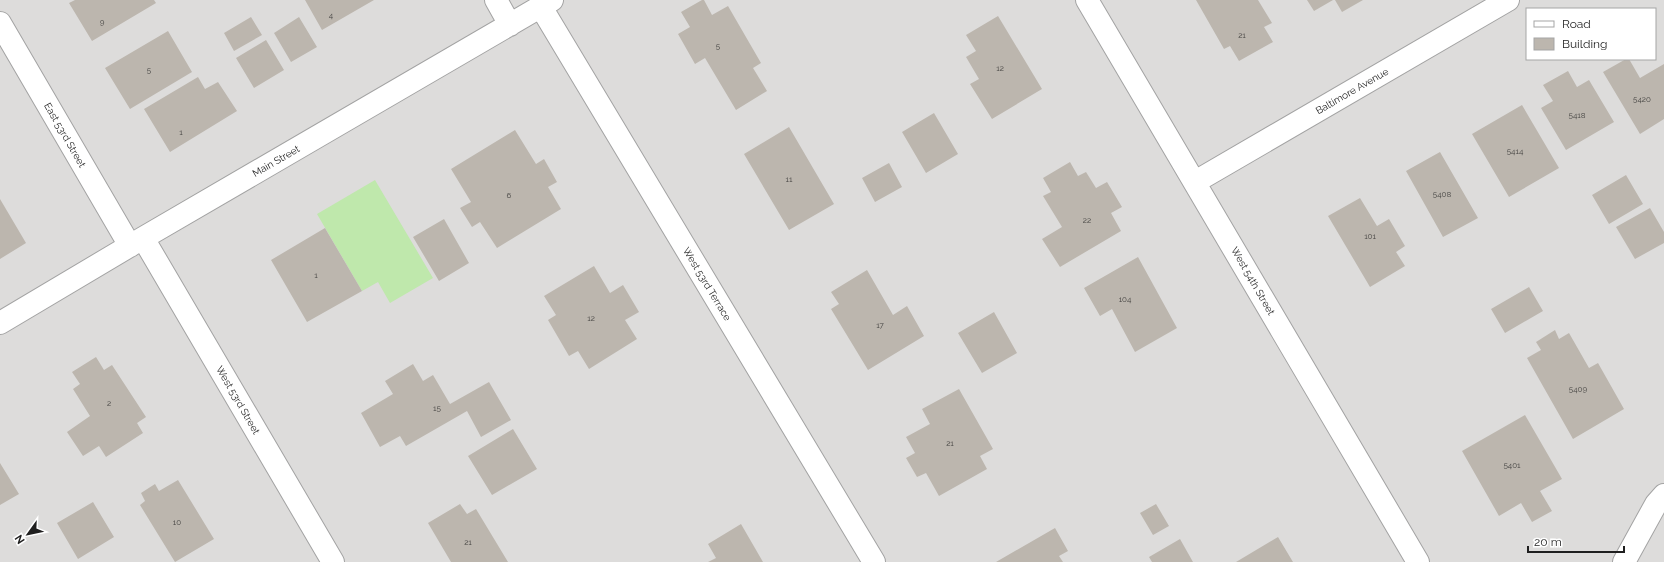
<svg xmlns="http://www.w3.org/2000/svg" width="1664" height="562" font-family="Raleway,sans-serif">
<rect width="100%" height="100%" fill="#efeee5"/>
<path fill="#dddcdb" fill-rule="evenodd" d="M 0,0 L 1664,0 L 1664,562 L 0,562 ZM 1527,9 L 1655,9 L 1655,59 L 1527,59 Z"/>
<path fill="#bfe8ac" d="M 375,180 L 433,278 L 390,303 L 378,282 L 362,291 L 317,214 Z"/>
<path fill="#bcb6ae" d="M 75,0 L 154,0 L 156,3 L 92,41 L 69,3 Z
M 305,0 L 374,0 L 322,30 Z
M 702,0 L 704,0 L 712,15 L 728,6 L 761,63 L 753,68 L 767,91 L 736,110 L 705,58 L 695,64 L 678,34 L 690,27 L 681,12 Z
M 1196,0 L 1258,0 L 1272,23 L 1264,27 L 1273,42 L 1239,61 L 1230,46 L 1224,49 Z
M 1307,0 L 1333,0 L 1314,11 Z
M 1335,0 L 1363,0 L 1342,12 Z
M 998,16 L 1042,89 L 992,119 L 970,84 L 979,79 L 966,57 L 976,51 L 966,35 Z
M 251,17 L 262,35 L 234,51 L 224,33 Z
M 299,17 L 317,47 L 291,62 L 274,33 Z
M 168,31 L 192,72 L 130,109 L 105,68 Z
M 266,40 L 284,70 L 254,88 L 236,58 Z
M 1626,59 L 1629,59 L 1640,78 L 1664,64 L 1664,119 L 1640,134 L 1603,72 Z
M 1568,71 L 1577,87 L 1589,80 L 1614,122 L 1566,150 L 1541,108 L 1553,101 L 1543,85 Z
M 198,77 L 205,89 L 218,82 L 237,111 L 170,152 L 144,109 Z
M 1522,105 L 1559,168 L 1509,197 L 1472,134 Z
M 934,113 L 958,154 L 926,173 L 902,132 Z
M 789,127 L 834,204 L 789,230 L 744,154 Z
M 515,130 L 536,164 L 544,159 L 557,182 L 548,187 L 561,209 L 497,248 L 480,222 L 472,227 L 460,208 L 471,202 L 451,169 Z
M 1440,152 L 1478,218 L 1443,237 L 1406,171 Z
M 1070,162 L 1078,176 L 1086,172 L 1096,188 L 1107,182 L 1122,207 L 1111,213 L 1121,231 L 1060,267 L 1042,239 L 1062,227 L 1043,196 L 1051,192 L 1043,178 Z
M 889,163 L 902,187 L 875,202 L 862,178 Z
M 1626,175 L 1643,204 L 1609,224 L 1592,195 Z
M 1360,198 L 1377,226 L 1389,219 L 1405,246 L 1396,252 L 1405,266 L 1370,287 L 1328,216 Z
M 0,199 L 26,243 L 0,259 Z
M 1650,208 L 1664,232 L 1664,243 L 1635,259 L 1616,227 Z
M 444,219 L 469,263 L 439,281 L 413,237 Z
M 325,228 L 362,291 L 307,322 L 271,260 Z
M 1138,257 L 1177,328 L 1135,352 L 1112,309 L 1100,316 L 1084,288 Z
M 594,266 L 610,293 L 623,285 L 639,312 L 625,320 L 637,339 L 589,369 L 578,351 L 569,356 L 548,320 L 556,315 L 544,296 Z
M 867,270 L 893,315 L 907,306 L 924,336 L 868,370 L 831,309 L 839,304 L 831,292 Z
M 1529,287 L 1543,311 L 1505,333 L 1491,309 Z
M 994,312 L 1017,353 L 982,373 L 958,333 Z
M 1555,330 L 1559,339 L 1569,333 L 1589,368 L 1598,363 L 1624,409 L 1573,439 L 1527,358 L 1541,350 L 1536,342 Z
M 96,357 L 104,370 L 112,365 L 146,417 L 137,423 L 143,433 L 106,457 L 99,446 L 83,456 L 67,432 L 90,416 L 73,389 L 80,384 L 72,372 Z
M 413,364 L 423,381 L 433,375 L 450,404 L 489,382 L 511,420 L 481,437 L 467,411 L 406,446 L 400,436 L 380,447 L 361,413 L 393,394 L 385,381 Z
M 959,389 L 993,449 L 980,456 L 987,469 L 939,496 L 926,473 L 917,477 L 906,458 L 915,453 L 906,437 L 930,424 L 922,409 Z
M 1525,415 L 1562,479 L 1540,491 L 1552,511 L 1532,522 L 1521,503 L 1499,516 L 1462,451 Z
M 513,429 L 537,469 L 492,495 L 468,456 Z
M 0,463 L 19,494 L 0,505 Z
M 178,480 L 214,539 L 175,562 L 140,505 L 145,501 L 141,493 L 155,484 L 159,491 Z
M 93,502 L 114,537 L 78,559 L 57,523 Z
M 460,504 L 467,514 L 476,509 L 508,562 L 451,562 L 428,523 Z
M 1156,504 L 1169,526 L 1153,535 L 1140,513 Z
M 741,524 L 763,562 L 708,562 L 716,558 L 708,544 Z
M 1055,528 L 1068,551 L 1059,556 L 1063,562 L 996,562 Z
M 1278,537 L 1293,562 L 1236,562 Z
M 1180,539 L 1193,562 L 1152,562 L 1149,557 Z"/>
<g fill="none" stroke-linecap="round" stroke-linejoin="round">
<g stroke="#a3a3a3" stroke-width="24">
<path id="street" d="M 496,0 L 510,25
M 1087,0 L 1418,562
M 541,7 L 874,562
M 0,23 L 130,246
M 1195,182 L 1508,0
M 143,238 L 333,562
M 0,323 L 143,238 L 552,0
M 1624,562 L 1656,504 L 1664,495"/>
</g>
<use href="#street" stroke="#fff" stroke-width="22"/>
</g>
<g text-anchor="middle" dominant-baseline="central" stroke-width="3.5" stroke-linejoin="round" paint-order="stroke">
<g font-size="8" fill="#464543">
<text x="331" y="15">4</text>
<text x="102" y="22">9</text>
<text x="1242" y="35">21</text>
<text x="718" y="46">5</text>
<text x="1000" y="68">12</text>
<text x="149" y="70">5</text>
<text x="1642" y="99">5420</text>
<text x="1577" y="115">5418</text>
<text x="181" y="132">1</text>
<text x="1515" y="151">5414</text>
<text x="789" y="179">11</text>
<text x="1442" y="194">5408</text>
<text x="509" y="195">6</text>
<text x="1087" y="220">22</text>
<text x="1370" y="236">101</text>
<text x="316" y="275">1</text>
<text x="1125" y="299">104</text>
<text x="591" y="318">12</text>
<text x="880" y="325">17</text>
<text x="1578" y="389">5409</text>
<text x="109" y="403">2</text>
<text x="437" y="408">15</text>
<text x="950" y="443">21</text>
<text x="1512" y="465">5401</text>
<text x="177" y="522">10</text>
<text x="468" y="542">21</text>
</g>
<g font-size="10" fill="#1f1f1f" stroke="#fff">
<text transform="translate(1352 91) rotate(-30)">Baltimore Avenue</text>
<text transform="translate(65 135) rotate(60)">East 53rd Street</text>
<text transform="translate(276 161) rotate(-30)">Main Street</text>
<text transform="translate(1253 281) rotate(60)">West 54th Street</text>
<text transform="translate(707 284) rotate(59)">West 53rd Terrace</text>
<text transform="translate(238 400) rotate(60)">West 53rd Street</text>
</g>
</g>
<rect x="1526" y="8" width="130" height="52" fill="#ffffff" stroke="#a5a5a5"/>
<rect x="1534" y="21" width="20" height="6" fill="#ffffff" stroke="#a5a5a5"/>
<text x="1562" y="28" font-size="12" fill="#1f1f1f">Road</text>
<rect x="1534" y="38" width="20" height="12" fill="#bcb6ae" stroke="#a5a5a5"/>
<text x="1562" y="48" font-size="12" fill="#1f1f1f">Building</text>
<g transform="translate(28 534) rotate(237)" stroke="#ffffff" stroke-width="3" paint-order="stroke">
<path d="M0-3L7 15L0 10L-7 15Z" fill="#1f1f1f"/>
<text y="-6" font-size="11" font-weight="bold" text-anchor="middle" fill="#1f1f1f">N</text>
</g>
<path d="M1528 546v6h96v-6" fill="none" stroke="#1f1f1f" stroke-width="2"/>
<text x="1534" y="546" font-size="12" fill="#1f1f1f" stroke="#ffffff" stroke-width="3" paint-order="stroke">20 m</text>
</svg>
